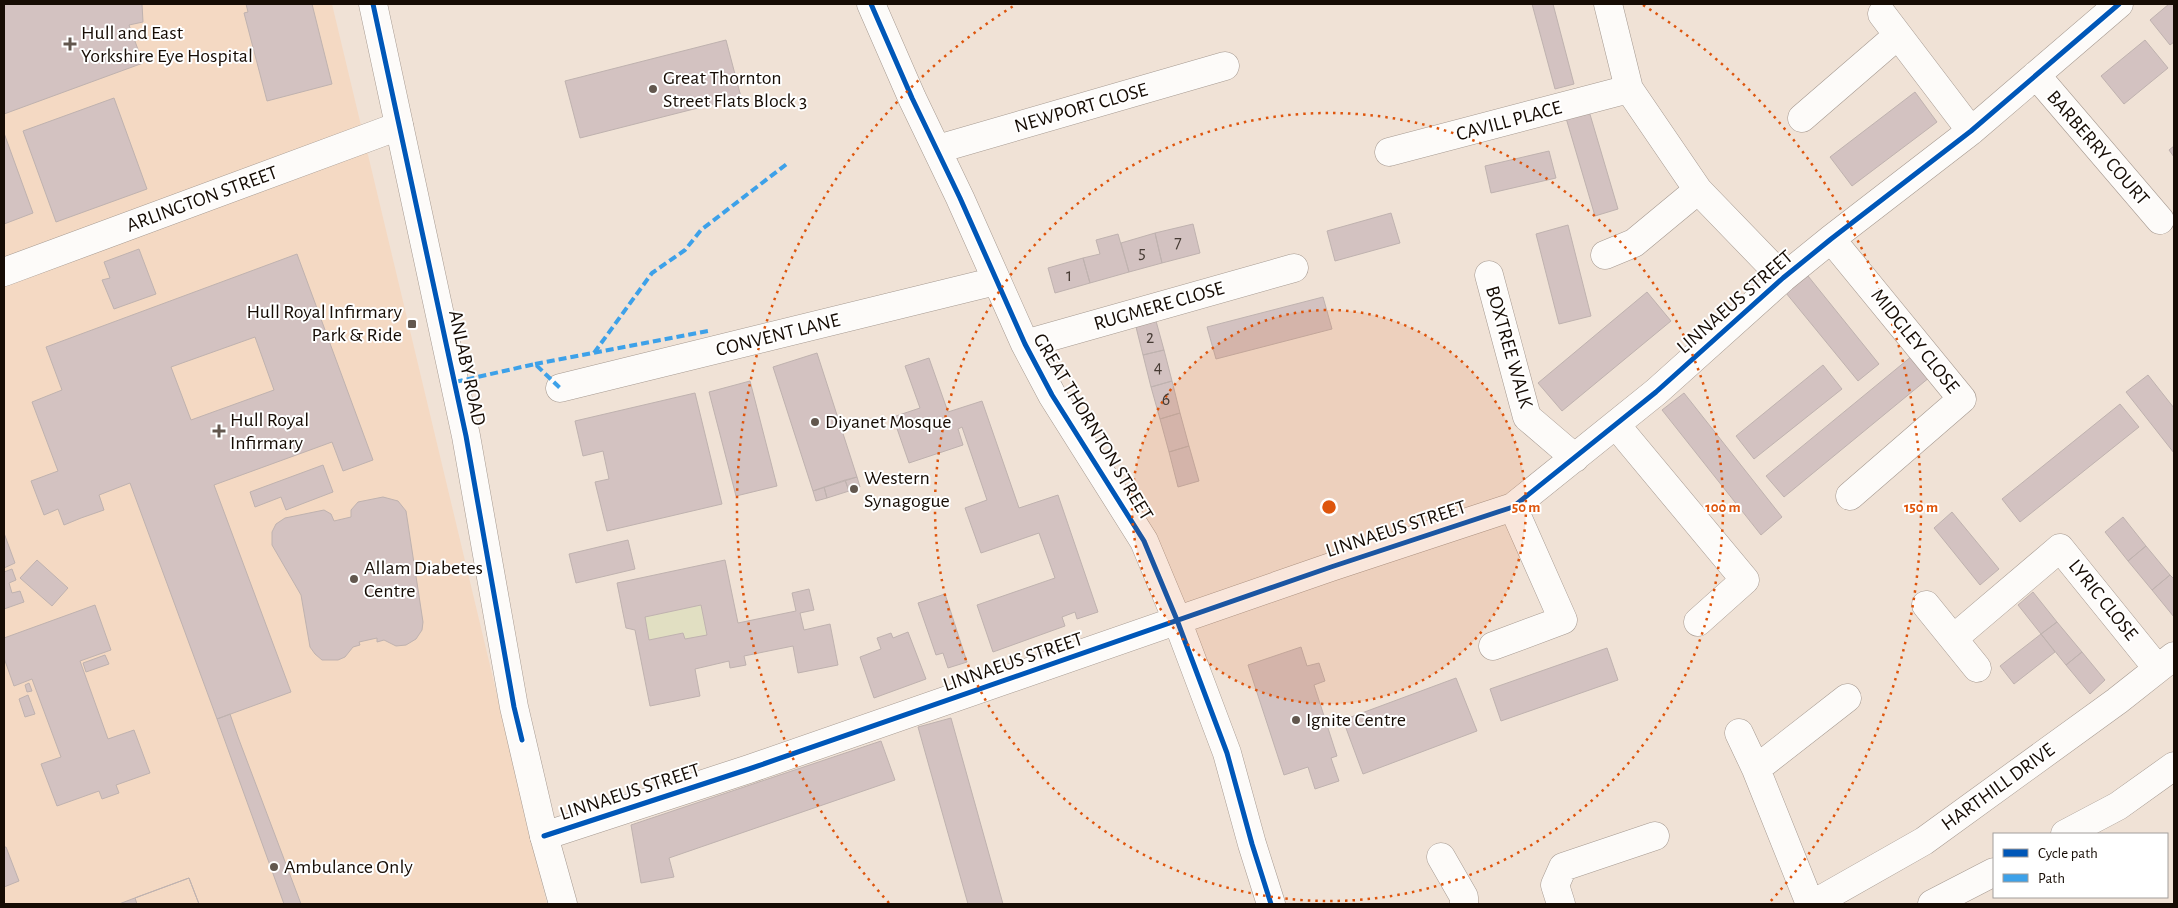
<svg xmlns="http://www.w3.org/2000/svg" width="2178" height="908" font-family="'Alegreya Sans',sans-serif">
<rect width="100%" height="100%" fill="#f0e2d6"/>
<path fill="#f4d9c3" d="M 4,4 L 332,4 L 547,904 L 4,904 Z"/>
<path fill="#e1dfc2" d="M 701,605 L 707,635 L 685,639 L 683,633 L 649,640 L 645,617 Z"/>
<path fill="#d3c2c1" stroke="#bfb2af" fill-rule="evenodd" d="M 4,4 L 142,4 L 143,22 L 129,25 L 143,63 L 4,114 Z
M 246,4 L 312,4 L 332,84 L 267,101 L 244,13 L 248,12 Z
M 1532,4 L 1553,4 L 1574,84 L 1555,89 Z
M 2169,4 L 2174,4 L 2174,42 L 2170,45 L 2150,20 Z
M 726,40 L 741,97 L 580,138 L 565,81 Z
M 2145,40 L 2168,68 L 2124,104 L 2101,76 Z
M 1915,92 L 1937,122 L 1852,186 L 1830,157 Z
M 114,98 L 147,189 L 56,222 L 23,131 Z
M 1589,111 L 1618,209 L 1595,216 L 1566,118 Z
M 4,133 L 33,213 L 4,224 Z
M 2174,146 L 2174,157 L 2169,150 Z
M 1549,151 L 1556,178 L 1491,193 L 1485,166 Z
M 1391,213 L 1400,243 L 1335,261 L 1327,231 Z
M 1193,224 L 1200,253 L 1162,263 L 1155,233 Z
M 1568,225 L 1591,316 L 1559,324 L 1536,234 Z
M 1155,233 L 1162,263 L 1129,272 L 1121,243 Z
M 1118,234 L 1129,272 L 1090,283 L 1083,258 L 1100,254 L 1096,240 Z
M 139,249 L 156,294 L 114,309 L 102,280 L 110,278 L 104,262 Z
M 297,254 L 373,460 L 343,471 L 332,442 L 214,485 L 291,692 L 217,719 L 130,483 L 99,495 L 104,510 L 81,518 L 64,525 L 58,509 L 44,515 L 31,481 L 58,471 L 32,402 L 62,390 L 46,347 ZM 255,337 L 274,390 L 191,420 L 171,367 Z
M 1083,258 L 1090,283 L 1055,293 L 1048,268 Z
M 1808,276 L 1879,364 L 1858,381 L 1786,293 Z
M 1647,292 L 1671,321 L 1562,411 L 1538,383 Z
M 1323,297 L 1332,329 L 1216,359 L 1207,327 Z
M 1156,321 L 1164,350 L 1143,355 L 1136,327 Z
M 1164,350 L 1172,381 L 1151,387 L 1143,355 Z
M 817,353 L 857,477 L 813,491 L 773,367 Z
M 1912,356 L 1930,377 L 1784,497 L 1766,476 Z
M 929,358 L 948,412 L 982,401 L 1019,508 L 1058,495 L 1098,612 L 1077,619 L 1075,612 L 1062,617 L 1065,626 L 993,652 L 977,605 L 1055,578 L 1039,533 L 981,553 L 965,508 L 987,500 L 962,427 L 958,429 L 963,445 L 909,463 L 893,417 L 920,408 L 905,366 Z
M 1823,365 L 1842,389 L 1754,459 L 1736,436 Z
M 2148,375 L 2174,408 L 2174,453 L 2126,392 Z
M 750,381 L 777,486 L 736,496 L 709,392 Z
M 1172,381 L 1180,413 L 1160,419 L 1151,387 Z
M 695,393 L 722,504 L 607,531 L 595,482 L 609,479 L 603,451 L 583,456 L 575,421 Z
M 1684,393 L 1782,517 L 1761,535 L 1662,410 Z
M 2120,404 L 2139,427 L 2020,522 L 2002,499 Z
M 1180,413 L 1189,446 L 1169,452 L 1160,419 Z
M 1189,446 L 1199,481 L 1178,487 L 1169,452 Z
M 323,465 L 333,492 L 286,510 L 281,497 L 255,507 L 250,492 Z
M 857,477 L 860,487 L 849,491 L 845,480 Z
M 845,480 L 849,491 L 827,498 L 824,487 Z
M 824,487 L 827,498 L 816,501 L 813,491 Z
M 383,497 L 398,501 L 406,511 L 423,622 L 422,630 L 416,639 L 406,645 L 396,646 L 384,640 L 377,642 L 377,638 L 359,642 L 360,645 L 353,647 L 345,657 L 338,660 L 322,660 L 315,654 L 310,647 L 301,595 L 272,545 L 272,532 L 276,524 L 285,518 L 324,510 L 331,514 L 334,521 L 351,517 L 351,510 L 358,502 Z
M 1952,512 L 1999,569 L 1980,585 L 1934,528 Z
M 2123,517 L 2146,546 L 2128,561 L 2105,532 Z
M 4,533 L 15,563 L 4,568 Z
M 628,540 L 635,569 L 576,583 L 569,554 Z
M 2146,546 L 2170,575 L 2152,590 L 2128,561 Z
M 37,560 L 68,588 L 52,606 L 20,578 Z
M 725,560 L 738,623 L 796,611 L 792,593 L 809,589 L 814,610 L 800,613 L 804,630 L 830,624 L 838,665 L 798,673 L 793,646 L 744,656 L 746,665 L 730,668 L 729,661 L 695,669 L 700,696 L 650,706 L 635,630 L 626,628 L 617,583 ZM 701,605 L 707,635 L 685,639 L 683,633 L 649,640 L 645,617 Z
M 12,569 L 16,580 L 9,583 L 12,593 L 20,591 L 24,602 L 4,609 L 4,572 Z
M 2170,575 L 2174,579 L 2174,617 L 2152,590 Z
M 2033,592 L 2057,622 L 2041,634 L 2018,605 Z
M 945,594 L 967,662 L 948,668 L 943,653 L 936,655 L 918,603 Z
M 95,605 L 111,650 L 80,661 L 108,739 L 134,730 L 150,773 L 116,785 L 119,793 L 102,799 L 99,791 L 57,806 L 41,764 L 61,757 L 32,679 L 14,686 L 4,658 L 4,638 Z
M 2057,622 L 2082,652 L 2066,665 L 2041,634 Z
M 908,632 L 926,679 L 874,698 L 860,657 L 881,649 L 877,638 L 891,633 L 893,638 Z
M 2041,634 L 2055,652 L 2014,684 L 2000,666 Z
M 1301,647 L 1307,666 L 1319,663 L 1325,681 L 1314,685 L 1337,756 L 1331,758 L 1339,781 L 1315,789 L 1308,767 L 1284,775 L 1248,665 Z
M 1607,648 L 1618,680 L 1501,721 L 1490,689 Z
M 2082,652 L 2105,680 L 2090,694 L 2066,665 Z
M 105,655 L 109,664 L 86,672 L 83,663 Z
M 1456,678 L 1477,731 L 1363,774 L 1343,720 Z
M 29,683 L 32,691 L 27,692 L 25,685 Z
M 28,695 L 35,714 L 25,717 L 19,699 Z
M 230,714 L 238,737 L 301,904 L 284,904 L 217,719 Z
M 951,718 L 1003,904 L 968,904 L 918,727 Z
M 881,741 L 895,780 L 669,858 L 674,877 L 641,883 L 631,825 Z
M 4,847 L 6,847 L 19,881 L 4,887 Z
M 189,878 L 199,904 L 119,904 L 140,896 Z
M 189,878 L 199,904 L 137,904 L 135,898 Z"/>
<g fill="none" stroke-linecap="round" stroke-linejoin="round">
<g stroke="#a59990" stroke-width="29">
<path id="minor" d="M 871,4 L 912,98 L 960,198 L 1025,344 L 1052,395 L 1144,541 L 1177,620 L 1227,753 L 1252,844 L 1271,904
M 1608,4 L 1629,89 L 1698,190 L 1783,278
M 1882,14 L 1971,131
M 2036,75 L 2160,220
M 1802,118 L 1897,36
M 938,149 L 1225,66
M 1389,152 L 1629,89
M 1831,239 L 1962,399 L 1850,496
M 1605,255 L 1634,243 L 1698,190
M 4,272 L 399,126
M 1489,275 L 1527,417 L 1575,458
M 1025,344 L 1294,268
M 560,388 L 996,281
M 1616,425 L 1745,580 L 1698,622
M 1926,605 L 1977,668
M 1954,638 L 2060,548 L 2157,668
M 1493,646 L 1563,620 L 1513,507
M 1739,733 L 1756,769 L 1810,904
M 1756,769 L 1847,698
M 544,836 L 749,769 L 1331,567 L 1513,507 L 1656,392 L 1783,278 L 1831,239 L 1971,131 L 2119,4
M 1441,857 L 1464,897 L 1464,904
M 1561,904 L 1555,885 L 1563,867 L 1655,836
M 1813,904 L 1924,841 L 2117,701 L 2174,656"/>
</g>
<g stroke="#a59990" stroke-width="29">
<path id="tertiary" d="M 2065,834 L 2118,806 L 2174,766
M 1932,904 L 1994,872"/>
</g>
<g stroke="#a59990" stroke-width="29">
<path id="primary" d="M 373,4 L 466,436 L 514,707 L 544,836 L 563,904"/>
</g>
<use href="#minor" stroke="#fdfbf9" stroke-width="28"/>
<use href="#tertiary" stroke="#fdfbf9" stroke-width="28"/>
<use href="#primary" stroke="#fdfbf9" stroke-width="28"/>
<path stroke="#3da1e9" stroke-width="4" stroke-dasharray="8 4" stroke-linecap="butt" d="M 594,353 L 652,273 L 685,250 L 701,230 L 788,163
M 535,364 L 708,331
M 455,382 L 535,364 L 560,388"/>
<g stroke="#fff" stroke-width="8">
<path id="cycleway" d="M 373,4 L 466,436 L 514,707 L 522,740
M 871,4 L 912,98 L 960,198 L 1025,344 L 1052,395 L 1144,541 L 1177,620 L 1227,753 L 1252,844 L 1271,904
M 544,836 L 749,769 L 1331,567 L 1513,507 L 1656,392 L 1783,278 L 1831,239 L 1971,131 L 2119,4"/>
</g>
<use href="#cycleway" stroke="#0057b8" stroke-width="5"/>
</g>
<circle cx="1329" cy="507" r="197" fill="#de550c" fill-opacity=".12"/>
<g fill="none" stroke="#de550c" stroke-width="2.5" stroke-dasharray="2.5 5">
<circle cx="1329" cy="507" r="197"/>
<circle cx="1329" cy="507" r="394"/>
<path d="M889 903A592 592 0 0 1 1015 5M1643 5A592 592 0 0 1 1769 903"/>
</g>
<g fill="#62574e" stroke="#fff" stroke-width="2">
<path d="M67.5 36.5h5v5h5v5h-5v5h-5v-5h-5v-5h5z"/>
<circle cx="653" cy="89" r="5"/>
<rect x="407" y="319" width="10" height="10" rx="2.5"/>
<circle cx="815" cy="422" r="5"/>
<path d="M216.5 423.5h5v5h5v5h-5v5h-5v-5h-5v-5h5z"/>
<circle cx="854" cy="489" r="5"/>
<circle cx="354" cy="579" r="5"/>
<circle cx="1296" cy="720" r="5"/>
<circle cx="274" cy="867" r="5"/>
</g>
<g text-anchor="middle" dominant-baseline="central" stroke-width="4" stroke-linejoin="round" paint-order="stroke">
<g font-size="18" fill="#453a33">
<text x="1178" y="243">7</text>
<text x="1142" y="253">5</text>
<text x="1069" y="276">1</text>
<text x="1150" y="338">2</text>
<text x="1158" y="368">4</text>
<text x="1166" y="400">6</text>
</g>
<g font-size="20" fill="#160c04" stroke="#fff" text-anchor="start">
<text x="81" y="33">Hull and East<tspan x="81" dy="23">Yorkshire Eye Hospital</tspan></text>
<text x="663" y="78">Great Thornton<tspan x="663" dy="23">Street Flats Block 3</tspan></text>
<text x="402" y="312" text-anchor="end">Hull Royal Infirmary<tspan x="402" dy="23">Park &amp; Ride</tspan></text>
<text x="230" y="420">Hull Royal<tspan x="230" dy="23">Infirmary</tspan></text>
<text x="825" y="422">Diyanet Mosque</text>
<text x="864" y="478">Western<tspan x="864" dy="23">Synagogue</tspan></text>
<text x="364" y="568">Allam Diabetes<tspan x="364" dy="23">Centre</tspan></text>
<text x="1306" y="720">Ignite Centre</text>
<text x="284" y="867">Ambulance Only</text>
</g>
<g font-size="20" fill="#160c04" stroke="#fff">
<text transform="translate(1081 108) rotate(-16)">NEWPORT CLOSE</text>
<text transform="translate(1509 121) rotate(-15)">CAVILL PLACE</text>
<text transform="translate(2098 148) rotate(49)">BARBERRY COURT</text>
<text transform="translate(202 199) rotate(-20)">ARLINGTON STREET</text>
<text transform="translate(1735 302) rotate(-41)">LINNAEUS STREET</text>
<text transform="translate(1159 306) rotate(-16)">RUGMERE CLOSE</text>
<text transform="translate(778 335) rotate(-14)">CONVENT LANE</text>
<text transform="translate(1915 341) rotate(51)">MIDGLEY CLOSE</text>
<text transform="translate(1509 347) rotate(74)">BOXTREE WALK</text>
<text transform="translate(467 368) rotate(78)">ANLABY ROAD</text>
<text transform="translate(1093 427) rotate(59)">GREAT THORNTON STREET</text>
<text transform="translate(1396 529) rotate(-18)">LINNAEUS STREET</text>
<text transform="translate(2103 600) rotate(51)">LYRIC CLOSE</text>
<text transform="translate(1013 662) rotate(-19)">LINNAEUS STREET</text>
<text transform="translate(1998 787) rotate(-36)">HARTHILL DRIVE</text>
<text transform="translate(630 792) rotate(-18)">LINNAEUS STREET</text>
</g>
</g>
<circle cx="1329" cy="507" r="8" fill="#de550c" stroke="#fff" stroke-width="2.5"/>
<g font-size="15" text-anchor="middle" font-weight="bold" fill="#de550c" stroke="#fff" stroke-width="4" stroke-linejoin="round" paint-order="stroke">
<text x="1526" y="512">50 m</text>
<text x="1723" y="512">100 m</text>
<text x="1921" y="512">150 m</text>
</g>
<rect width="2178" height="908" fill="none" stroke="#160c04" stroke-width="10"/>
<rect x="1993" y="833" width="175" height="65" fill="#ffffff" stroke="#a29e9b"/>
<rect x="2003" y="849" width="25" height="8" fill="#0057b8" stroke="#a29e9b"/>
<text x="2038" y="858" font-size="15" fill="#160c04">Cycle path</text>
<rect x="2003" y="874" width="25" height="8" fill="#3da1e9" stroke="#a29e9b"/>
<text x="2038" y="883" font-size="15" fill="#160c04">Path</text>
</svg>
